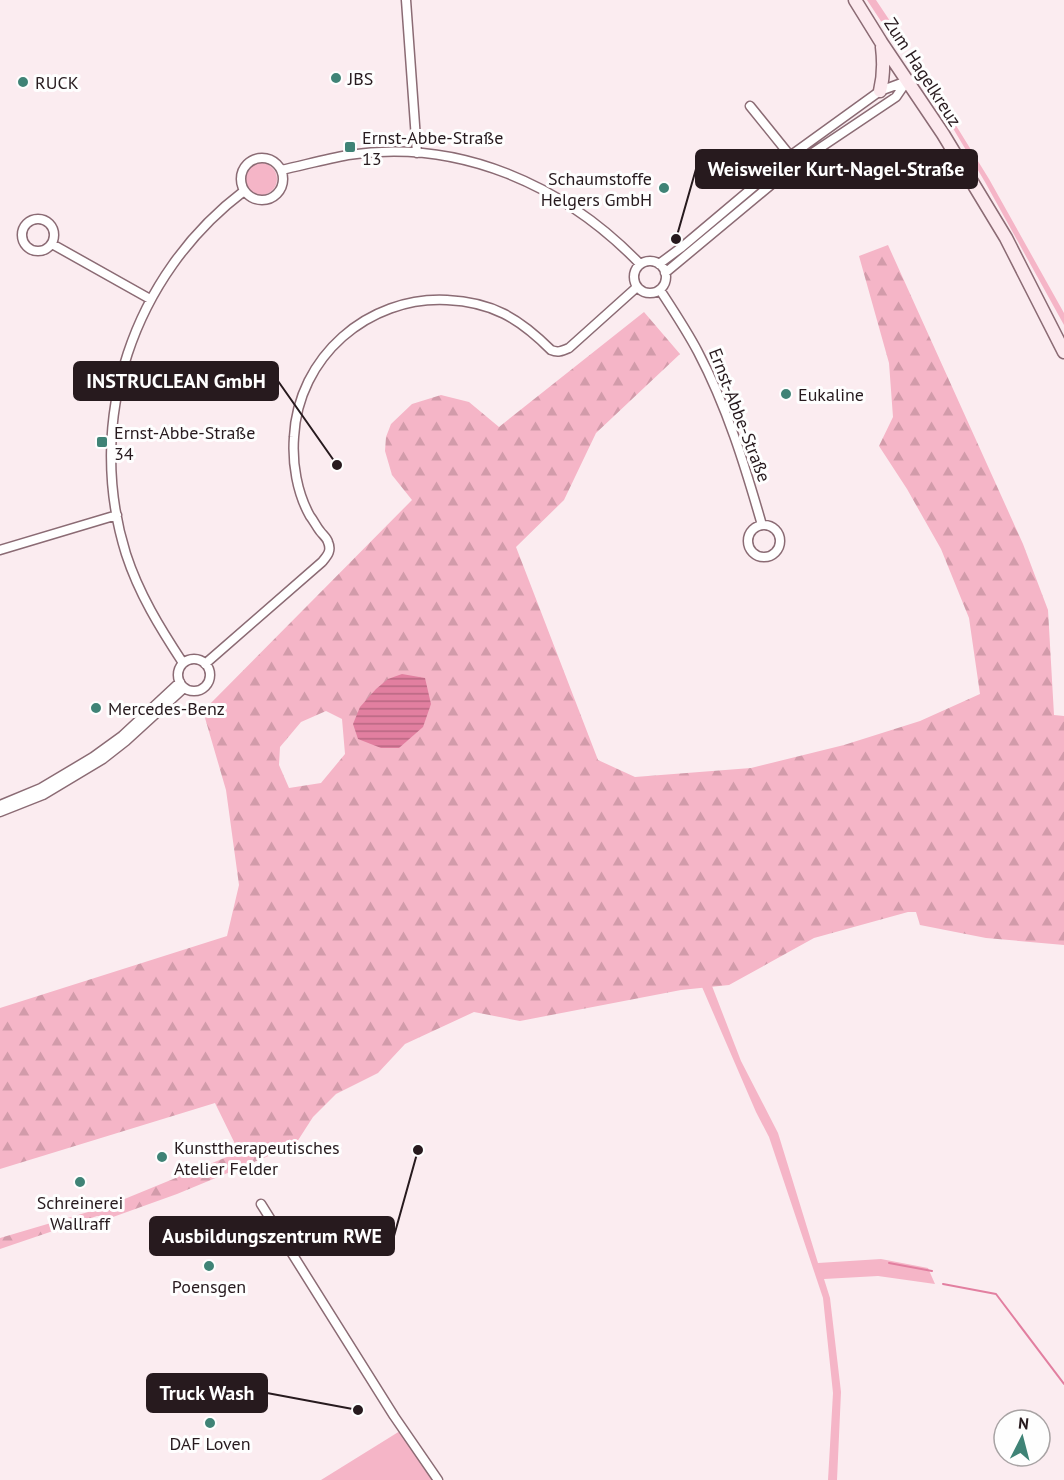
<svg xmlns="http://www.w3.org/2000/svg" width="1064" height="1480" font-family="'PT Sans',sans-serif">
<defs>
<pattern id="forest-firs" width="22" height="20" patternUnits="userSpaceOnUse" patternTransform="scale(1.5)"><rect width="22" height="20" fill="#f5b5c7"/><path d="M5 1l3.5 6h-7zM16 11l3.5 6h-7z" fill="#d29baa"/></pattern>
<pattern id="water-rules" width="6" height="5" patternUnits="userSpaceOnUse" patternTransform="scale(1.5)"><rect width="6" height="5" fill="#e27fa0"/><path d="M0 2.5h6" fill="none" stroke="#b76782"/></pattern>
</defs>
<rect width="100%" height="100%" fill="#fbecf0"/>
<path fill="#f5b5c7" d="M 867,0 L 876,0 L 902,39 L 894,41 Z
M 915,59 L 989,179 L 1064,313 L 1064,325 L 985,182 L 954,130 L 911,65 Z
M245 179a16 16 0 1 1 32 0a16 16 0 1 1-32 0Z
M 712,986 L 741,1061 L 778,1133 L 818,1263 L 881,1259 L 928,1268 L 935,1284 L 878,1276 L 824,1279 L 830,1298 L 841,1392 L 837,1480 L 828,1480 L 833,1393 L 823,1298 L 769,1137 L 756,1112 L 702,987 Z
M 400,1431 L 432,1480 L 321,1480 Z"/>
<path fill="url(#forest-firs)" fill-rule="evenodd" d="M 888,245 L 1023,544 L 1048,610 L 1054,715 L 1064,716 L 1064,945 L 986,938 L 920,925 L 916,912 L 908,912 L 814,938 L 729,985 L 681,990 L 520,1021 L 474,1012 L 405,1044 L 378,1073 L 336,1094 L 313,1117 L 295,1145 L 177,1194 L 113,1217 L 97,1216 L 0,1249 L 0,1238 L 105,1207 L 239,1152 L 215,1103 L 0,1169 L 0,1008 L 227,936 L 239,885 L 226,790 L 203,711 L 412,500 L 392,475 L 385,451 L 386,437 L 391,424 L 412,404 L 441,395 L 469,402 L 499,427 L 644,312 L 680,354 L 596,433 L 564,500 L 516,547 L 598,760 L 635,777 L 751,768 L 844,745 L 920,721 L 980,694 L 969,618 L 941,549 L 907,489 L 879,446 L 893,417 L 889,363 L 859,256 ZM 326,711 L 342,719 L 345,754 L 321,783 L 289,788 L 279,765 L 280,747 L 301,722 Z"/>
<path fill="url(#water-rules)" d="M 402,674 L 425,678 L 431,704 L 423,727 L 399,748 L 381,748 L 358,739 L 353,724 L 360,707 L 376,689 L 388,679 Z"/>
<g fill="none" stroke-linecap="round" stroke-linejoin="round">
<path stroke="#e27fa0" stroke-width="2" d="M 889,1263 L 932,1271
M 943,1284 L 996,1294 L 1064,1384"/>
<g stroke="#8b6b74" stroke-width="11">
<path id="minor" d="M 406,0 L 417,153
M 750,106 L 792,158
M241 179a21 21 0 1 1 42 0a21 21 0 1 1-42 0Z
M 281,170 C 304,165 326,159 348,155 C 459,138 564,185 640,264
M22 235a16 16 0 1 1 32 0a16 16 0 1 1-32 0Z
M 52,244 L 150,299
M634 277a16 16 0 1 1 32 0a16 16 0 1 1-32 0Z
M 659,264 L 682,247 L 790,156 L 880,91 L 907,81
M 665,273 L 796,164 L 896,97 L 907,81
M 660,290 C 673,310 687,331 698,352 C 727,407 745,466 762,525
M748 541a16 16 0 1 1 32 0a16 16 0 1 1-32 0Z
M 0,550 L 117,515
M178 675a16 16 0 1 1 32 0a16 16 0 1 1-32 0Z
M 183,663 C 160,628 139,594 126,554 C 84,420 133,275 244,191
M 205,664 L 322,562 C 327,556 332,551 328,542 C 327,538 323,535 320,531 C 316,526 314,521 310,516 C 297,493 292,463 294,437 C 298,357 368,296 447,300 C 492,302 519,318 551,350 C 558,353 562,351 569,348 L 637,287
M 0,805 L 41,788 L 93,757 L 122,736 L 180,682
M 0,812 L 43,795 L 103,759 L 126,741 L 184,688
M 261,1204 L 394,1416 L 438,1480"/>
</g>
<g stroke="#8b6b74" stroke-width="15">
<path id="secondary" d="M 855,0 L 881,42 L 943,134 L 1006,238 L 1064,352
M 880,91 C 884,75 884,63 882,47"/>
</g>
<use href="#minor" stroke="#fff" stroke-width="8"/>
<use href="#secondary" stroke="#fce9ee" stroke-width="12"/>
</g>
<g fill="#3f8376" stroke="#fefefe" stroke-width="2">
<circle cx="336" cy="78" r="6"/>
<circle cx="23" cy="82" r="6"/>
<rect x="344" y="141" width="12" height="12" rx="3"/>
<circle cx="664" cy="188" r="6"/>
<circle cx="786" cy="394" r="6"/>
<rect x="96" y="436" width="12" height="12" rx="3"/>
<circle cx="96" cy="708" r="6"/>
<circle cx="162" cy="1157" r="6"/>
<circle cx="80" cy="1182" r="6"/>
<circle cx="209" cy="1266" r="6"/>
<circle cx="210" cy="1423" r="6"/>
</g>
<g text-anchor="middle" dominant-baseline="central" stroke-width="6" stroke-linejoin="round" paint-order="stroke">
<g font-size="18" fill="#271a1e" stroke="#fefefe">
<text transform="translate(923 72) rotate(57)">Zum Hagelkreuz</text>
<text transform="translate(740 415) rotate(69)">Ernst-Abbe-Straße</text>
</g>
<g font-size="18" fill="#271a1e" stroke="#fefefe" text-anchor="start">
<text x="348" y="78">JBS</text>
<text x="35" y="82">RUCK</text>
<text x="362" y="137">Ernst-Abbe-Straße<tspan x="362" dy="21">13</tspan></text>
<text x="652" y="178" text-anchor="end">Schaumstoffe<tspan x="652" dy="21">Helgers GmbH</tspan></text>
<text x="798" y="394">Eukaline</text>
<text x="114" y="432">Ernst-Abbe-Straße<tspan x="114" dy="21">34</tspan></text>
<text x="108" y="708">Mercedes-Benz</text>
<text x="174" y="1147">Kunsttherapeutisches<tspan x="174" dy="21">Atelier Felder</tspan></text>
<text x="80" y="1202" text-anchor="middle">Schreinerei<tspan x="80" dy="21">Wallraff</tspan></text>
<text x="209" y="1286" text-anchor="middle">Poensgen</text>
<text x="210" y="1443" text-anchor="middle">DAF Loven</text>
</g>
</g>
<path fill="none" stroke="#271a1e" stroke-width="2" d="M676 239L696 169M337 465L278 381M418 1150L394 1236M358 1410L267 1393"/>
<g fill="#271a1e" stroke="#fefefe" stroke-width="2">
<circle cx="676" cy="239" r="6"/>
<circle cx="337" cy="465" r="6"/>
<circle cx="418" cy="1150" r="6"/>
<circle cx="358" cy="1410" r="6"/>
</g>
<g fill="#271a1e" stroke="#271a1e" stroke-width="2">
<rect x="696" y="150" width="281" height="38" rx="6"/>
<rect x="74" y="362" width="204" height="38" rx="6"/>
<rect x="150" y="1217" width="244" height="38" rx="6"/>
<rect x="147" y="1374" width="120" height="38" rx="6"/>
</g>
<g font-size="20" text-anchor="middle" font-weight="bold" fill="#fff">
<text x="836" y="176">Weisweiler Kurt-Nagel-Straße</text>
<text x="176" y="388">INSTRUCLEAN GmbH</text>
<text x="272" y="1243">Ausbildungszentrum RWE</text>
<text x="207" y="1400">Truck Wash</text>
</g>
<g transform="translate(1022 1438) rotate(6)"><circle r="28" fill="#fefefe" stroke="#a8a3a4" stroke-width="1.5"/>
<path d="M0-4.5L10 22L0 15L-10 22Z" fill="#3f8376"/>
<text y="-9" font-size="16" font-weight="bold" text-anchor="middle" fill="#271a1e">N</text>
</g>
</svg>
